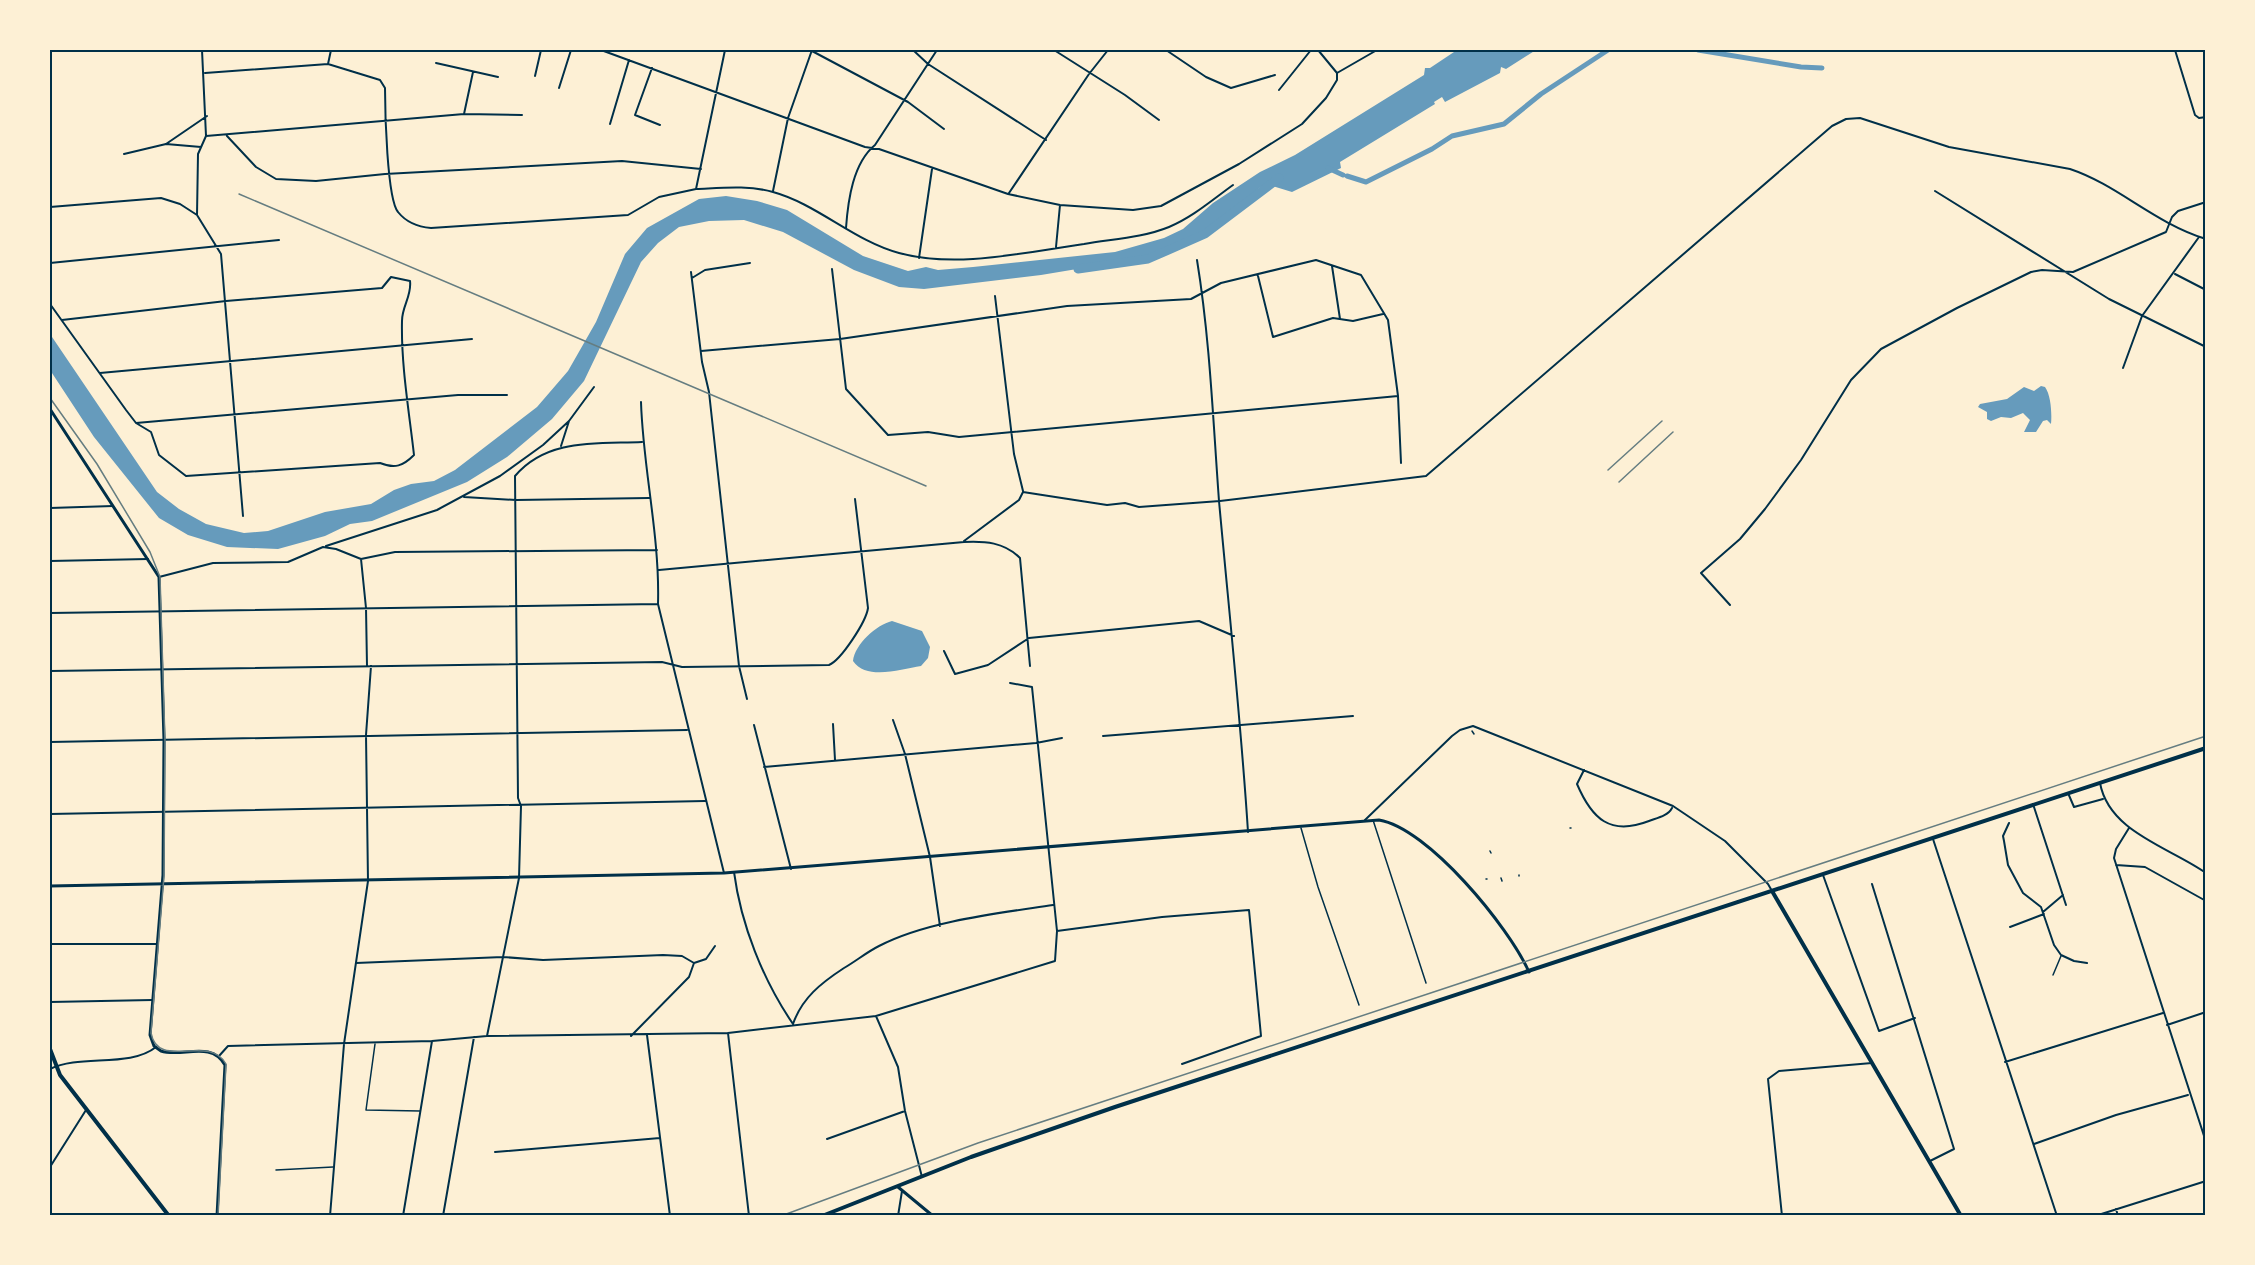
<svg xmlns="http://www.w3.org/2000/svg" width="2255" height="1265" font-family="Montserrat,sans-serif">
<rect width="100%" height="100%" fill="#fdf0d5"/>
<path fill="#669bbc" d="M 1452,50 L 1536,50 L 1506,69 L 1501,67 L 1500,73 L 1445,102 L 1442,97 L 1434,102 L 1435,104 L 1340,162 L 1341,168 L 1292,192 L 1269,185 L 1259,188 L 1235,212 L 1193,238 L 1155,256 L 1041,275 L 924,289 L 899,287 L 854,270 L 783,232 L 744,220 L 709,221 L 679,227 L 658,243 L 641,262 L 584,381 L 552,419 L 507,457 L 467,482 L 372,521 L 350,524 L 325,536 L 278,549 L 227,547 L 188,535 L 159,518 L 94,437 L 50,370 L 50,334 L 157,492 L 179,509 L 206,524 L 244,533 L 268,531 L 325,512 L 371,504 L 394,490 L 411,484 L 434,481 L 455,470 L 537,407 L 568,371 L 596,322 L 625,254 L 647,228 L 699,199 L 726,196 L 757,201 L 787,210 L 863,256 L 908,271 L 926,267 L 938,270 L 973,267 L 1115,252 L 1164,238 L 1183,229 L 1213,203 L 1260,172 L 1295,155 L 1424,75 L 1425,68 L 1430,68 L 1454,52 Z
M 2041,386 L 2045,387 C 2051,395 2052,414 2051,424 L 2047,420 L 2043,421 L 2036,432 L 2024,432 L 2030,420 L 2023,413 L 2011,418 L 2001,417 L 1991,421 L 1987,419 L 1987,412 L 1978,407 L 1980,404 L 2007,399 L 2024,387 L 2034,391 Z
M 892,621 L 922,631 L 930,647 L 928,658 L 921,666 C 901,669 867,681 853,661 C 855,644 876,625 892,621 Z"/>
<g fill="none" stroke-linecap="round" stroke-linejoin="round">
<path stroke="#669bbc" stroke-width="5" d="M 1698,50 L 1801,67 L 1822,68
M 1328,168 L 1343,175
M 1347,176 L 1366,182 L 1432,149 L 1452,136 L 1504,124 L 1541,94 L 1608,50"/>
<path stroke="#669bbc" stroke-width="9" d="M 1078,269 L 1148,259 L 1205,234 L 1279,178"/>
<path stroke="#003049" stroke-width="1.5" d="M 1373,820 L 1426,983
M 1301,828 L 1318,887 L 1359,1005
M 2053,975 L 2061,956
M 375,1044 L 366,1110 L 420,1111
M 276,1170 L 333,1167"/>
<path stroke="#003049" stroke-width="1.5" d="M 1472,731 L 1474,734
M 1570,828 L 1571,828
M 1490,851 L 1491,853
M 1519,875 L 1519,876
M 1501,878 L 1502,881
M 1486,879 L 1487,879"/>
<path stroke="#003049" stroke-width="2" d="M 202,50 L 206,136 L 198,154 L 197,215 L 221,254 L 243,516
M 601,50 L 865,147 L 879,149 L 1008,194 L 1060,205 L 1133,210 L 1161,206 L 1239,164 L 1302,124 L 1326,98 L 1337,80 L 1337,73
M 913,50 L 928,64 L 1046,140
M 1054,50 L 1125,95 L 1159,120
M 1166,50 L 1206,77 L 1231,88 L 1275,75
M 1318,50 L 1337,73
M 2175,50 L 2195,115 L 2199,118 L 2206,117
M 812,51 L 908,102 L 944,129
M 436,63 L 498,77
M 328,64 L 331,50
M 652,68 L 635,115 L 660,125
M 205,73 L 328,64 L 380,80 L 385,88 C 385,110 387,199 398,212 C 406,222 419,227 431,228 L 628,215 L 659,197 L 696,189 L 725,50
M 1337,73 L 1377,50
M 535,76 L 541,50
M 559,88 L 571,50
M 1279,90 L 1311,50
M 464,114 L 473,72
M 610,124 L 629,60
M 206,136 L 464,114 L 522,115
M 227,136 L 256,167 L 276,179 L 316,181 L 385,174 L 622,161 L 701,169
M 166,144 L 201,147
M 124,154 L 166,144 L 207,116
M 696,189 C 721,188 749,185 773,192 C 817,204 854,241 899,253 C 958,269 1025,252 1084,244 C 1112,239 1142,238 1169,227 C 1193,217 1212,200 1233,185
M 773,191 L 788,118 L 812,50
M 1935,191 L 2109,299 L 2206,347
M 1009,193 L 1089,74 L 1108,50
M 50,207 L 161,198 L 180,204 L 197,215
M 846,228 C 848,200 853,163 875,145 L 937,50
M 1056,247 L 1060,205
M 919,258 L 932,169
M 1197,260 C 1210,340 1213,420 1219,501 C 1229,611 1241,722 1248,832
M 50,263 L 279,240
M 1332,266 L 1340,319
M 832,269 L 846,389 L 888,435 L 928,432 L 959,437 L 1398,396
M 691,272 L 702,362 L 709,392 L 739,666 L 747,699
M 2175,274 L 2206,290
M 1258,276 L 1273,337 L 1333,318 L 1353,321 L 1383,314
M 692,278 L 705,270 L 750,263
M 995,296 L 1014,454 L 1023,491
M 50,304 L 126,410 L 136,423 L 151,432 L 159,455 L 186,476 L 380,463 C 395,469 403,466 414,455 C 409,411 401,365 402,321 C 402,306 412,296 410,281 L 391,277 L 382,288 L 226,301 L 62,320
M 701,351 L 840,339 L 1067,306 L 1191,299 L 1221,283 L 1316,260 L 1361,275 L 1388,320 L 1398,396 L 1401,463
M 2123,368 L 2142,316 L 2199,237
M 100,373 L 472,339
M 641,402 C 643,469 660,536 658,604 L 724,873
M 136,423 L 458,395 L 507,395
M 561,446 L 569,421
M 1023,492 L 1107,505 L 1125,503 L 1139,507 L 1220,501 L 1426,476 L 1832,126 L 1846,119 L 1860,118 L 1949,147 L 2070,169 C 2118,185 2154,223 2206,239
M 464,497 L 516,500 L 649,498
M 50,508 L 113,506
M 964,541 L 1019,500 L 1023,492
M 326,546 L 437,510 L 500,476 L 543,445 L 569,421 L 594,387
M 361,559 L 366,608 L 367,666
M 50,561 L 148,559
M 659,570 L 964,542 C 985,541 1004,542 1020,558 L 1030,666
M 159,577 L 213,563 L 288,562 L 323,547 L 336,549 L 361,559 L 395,552 L 657,550
M 1730,605 L 1701,573 L 1740,539 L 1765,509 L 1801,460 L 1851,380 L 1881,349 L 1957,308 L 2031,272 L 2042,270 L 2073,272 L 2166,232 L 2172,217 L 2178,211 L 2206,202
M 50,613 L 658,604
M 944,651 L 955,674 L 988,665 L 1029,638 L 1199,621 L 1234,636
M 50,671 L 662,662 L 682,667 L 829,665 C 841,660 866,622 868,608 L 855,499
M 893,720 L 905,754 L 930,857 L 940,926
M 833,724 L 835,760
M 754,725 L 791,869
M 1103,736 L 1353,716
M 50,742 L 687,730
M 764,767 L 1036,743 L 1062,738
M 1584,770 L 1577,784 C 1592,819 1610,836 1649,821 C 1657,818 1668,816 1672,808
M 2100,783 C 2109,832 2169,847 2206,873
M 2068,793 L 2074,807 L 2103,799
M 2033,804 L 2066,905
M 50,814 L 705,801
M 1365,820 L 1452,736 L 1460,730 L 1473,726 L 1673,806 L 1725,841 L 1768,884 L 1772,891
M 2009,823 L 2003,836 L 2004,841 L 2008,865 L 2023,893 L 2041,907 L 2054,945 L 2061,955 L 2074,961 L 2087,963
M 2129,828 L 2116,849 L 2114,858 L 2206,1142
M 1933,839 L 2057,1216
M 2116,865 L 2145,867 L 2206,901
M 734,872 C 741,925 763,980 793,1024
M 1823,875 L 1879,1031 L 1915,1018
M 1872,884 L 1954,1149 L 1930,1161
M 2043,912 L 2063,895
M 2010,927 L 2044,914
M 1057,931 L 1162,917 L 1249,910 L 1261,1036 L 1182,1064
M 50,944 L 158,944
M 356,963 L 503,957 L 543,960 L 663,955 L 682,956 L 694,963
M 50,1002 L 152,1000
M 876,1016 L 898,1067 L 905,1111 L 922,1177
M 793,1024 C 802,998 821,983 844,968 C 856,961 867,952 879,946 C 927,921 1000,913 1053,905
M 2167,1025 L 2206,1012
M 728,1033 L 749,1216
M 647,1035 L 670,1216
M 487,1036 L 519,878 L 521,806 L 518,798 L 515,476 C 547,438 597,444 642,442
M 631,1036 L 689,977 L 694,963 L 706,959 L 715,946
M 219,1056 L 228,1046 L 432,1041 L 487,1036 L 728,1033 L 876,1016 L 1055,961 L 1057,931 L 1032,687 L 1010,683
M 2005,1062 L 2163,1013
M 50,1069 C 80,1054 130,1068 156,1047
M 827,1139 L 905,1111
M 2034,1144 L 2116,1115 L 2188,1095
M 495,1152 L 660,1138
M 50,1167 L 86,1110
M 2116,1209 L 2118,1216
M 330,1216 L 344,1044 L 368,881 L 366,735 L 371,666
M 403,1216 L 432,1041
M 443,1216 L 474,1037
M 898,1216 L 902,1191
M 1782,1216 L 1768,1079 L 1779,1071 L 1872,1063
M 2095,1216 L 2206,1181"/>
<path stroke="#003049" stroke-width="3" d="M 898,1187 L 933,1216"/>
<path stroke="#003049" stroke-width="3" d="M 50,409 L 159,577 L 164,740 L 163,875 L 150,1035 L 154,1046 L 161,1051 C 182,1058 211,1040 225,1065 L 217,1216
M 50,886 L 724,873 L 1379,820 C 1428,828 1509,927 1529,972"/>
<path stroke="#003049" stroke-width="4" d="M 1772,891 L 1961,1216
M 50,1049 L 60,1075 L 169,1216
M 822,1216 L 971,1157 L 1115,1107 L 2206,748"/>
<path stroke="#657d81" stroke-width="1.5" d="M 50,398 L 97,464 L 150,552 L 160,577 L 165,742 L 164,876 L 151,1033 C 158,1071 209,1033 226,1064 L 218,1216
M 781,1216 L 978,1143 L 2206,736"/>
<path stroke="#657d81" stroke-width="1.5" d="M 239,194 L 926,486
M 1608,470 L 1662,421
M 1619,482 L 1673,432"/>
</g>
<rect width="2255" height="1265" fill="none" stroke="#fdf0d5" stroke-width="102"/>
<rect x="51" y="51" width="2153" height="1163" fill="none" stroke="#003049" stroke-width="2"/>
</svg>
